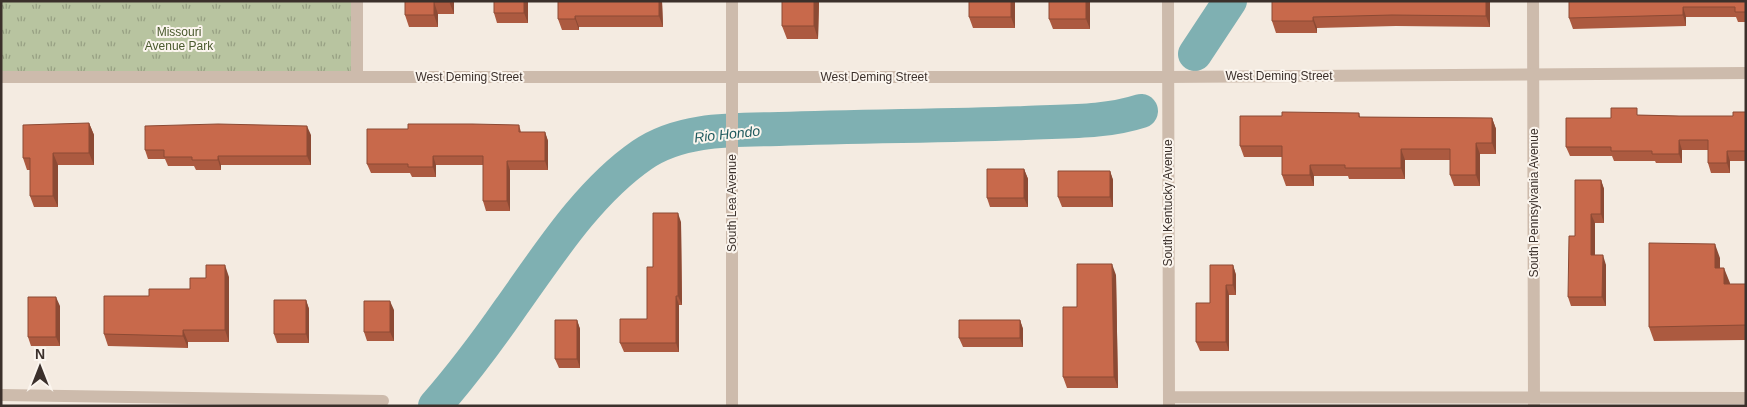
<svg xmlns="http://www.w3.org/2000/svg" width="1747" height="407" font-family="Arial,sans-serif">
<defs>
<pattern id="park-tufts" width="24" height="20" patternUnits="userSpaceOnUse" patternTransform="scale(1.25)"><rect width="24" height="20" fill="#b8c4a0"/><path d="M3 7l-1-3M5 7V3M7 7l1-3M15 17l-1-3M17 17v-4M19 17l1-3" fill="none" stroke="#97a083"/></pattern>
</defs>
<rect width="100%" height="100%" fill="#f4ebe1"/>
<path fill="url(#park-tufts)" d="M 1,1 L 357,1 L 357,77 L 1,77 Z"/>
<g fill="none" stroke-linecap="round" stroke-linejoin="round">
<path stroke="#7fb0b2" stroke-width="34" d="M 1195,54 L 1230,1
M 435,406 C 462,375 486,343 509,310 C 547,257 587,193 642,155 C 681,128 733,130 779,129 C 861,126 943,126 1025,123 C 1064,121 1104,123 1141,111"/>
<path stroke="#cdbbac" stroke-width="12" d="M 1168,1 L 1169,406
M 1533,1 L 1534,406
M 357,77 L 357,1
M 1,395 L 383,401
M 1169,397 L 1746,398"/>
<path stroke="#cdbbac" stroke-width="12" d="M 1,77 L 1168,77 L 1746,73
M 732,406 L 732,1"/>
</g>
<path fill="#ac5a40" d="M 405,1 L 454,1 L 454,14 L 438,14 L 438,27 L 409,27 L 405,15 Z
M 528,1 L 528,23 L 497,23 L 494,13 Z
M 558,1 L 662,1 L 663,27 L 579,27 L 579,30 L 562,30 L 558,19 Z
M 782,1 L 819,1 L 818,39 L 787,39 L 782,26 Z
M 1015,1 L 1015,28 L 973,28 L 969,17 Z
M 1090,1 L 1090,29 L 1053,29 L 1049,19 Z
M 1272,1 L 1490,1 L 1490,27 L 1396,26 L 1317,28 L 1317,33 L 1276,33 L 1272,21 Z
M 1569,1 L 1746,1 L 1746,22 L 1738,22 L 1736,17 L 1686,17 L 1686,26 L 1573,29 L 1569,18 Z
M 1746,112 L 1746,161 L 1730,161 L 1730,173 L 1711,173 L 1708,163 L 1708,150 L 1682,150 L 1682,163 L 1656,163 L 1655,161 L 1614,161 L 1612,156 L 1570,156 L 1566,147 L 1611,118 L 1639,115 L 1679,116 L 1733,116 Z
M 1359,113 L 1360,117 L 1492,118 L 1496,129 L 1496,154 L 1480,154 L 1480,186 L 1454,186 L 1450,175 L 1450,160 L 1405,160 L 1405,179 L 1349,179 L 1348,176 L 1314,176 L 1314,186 L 1286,186 L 1282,175 L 1282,157 L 1244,157 L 1240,146 Z
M 89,123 L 94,135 L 94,165 L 58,165 L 58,207 L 34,207 L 30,196 L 30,170 L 27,170 L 23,158 Z
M 519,125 L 521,132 L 545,132 L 548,141 L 548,170 L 510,170 L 510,211 L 486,211 L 483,201 L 483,165 L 436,165 L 436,177 L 412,177 L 410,173 L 371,173 L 367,164 L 408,129 Z
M 311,135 L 311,165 L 221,165 L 221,170 L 196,170 L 194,166 L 168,166 L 165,159 L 148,159 L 145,150 Z
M 1024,169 L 1028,179 L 1028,207 L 990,207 L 987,198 Z
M 1110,171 L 1113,180 L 1113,207 L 1062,207 L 1058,197 Z
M 1601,180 L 1604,189 L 1604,223 L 1595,223 L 1595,255 L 1606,265 L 1606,306 L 1571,306 L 1568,297 L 1575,236 Z
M 681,222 L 682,305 L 679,305 L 679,352 L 624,352 L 620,343 L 647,319 L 653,267 Z
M 1720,258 L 1720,268 L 1730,284 L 1746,284 L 1746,340 L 1654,341 L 1649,327 Z
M 1233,265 L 1236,275 L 1236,295 L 1229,295 L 1229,351 L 1200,351 L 1196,342 L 1210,303 Z
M 1116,275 L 1118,388 L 1067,388 L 1063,377 L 1077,307 Z
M 229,277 L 229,342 L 188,342 L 188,348 L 108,346 L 104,334 L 149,296 L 190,289 L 206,278 Z
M 306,300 L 309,309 L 309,343 L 277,343 L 274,334 Z
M 60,306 L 60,346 L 31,346 L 28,337 Z
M 394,310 L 394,341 L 367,341 L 364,332 Z
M 577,320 L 580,329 L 580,368 L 559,368 L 555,359 Z
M 1020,320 L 1023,329 L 1023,347 L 963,347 L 959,338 Z"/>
<path fill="#8c4a34" d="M 449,1 L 454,1 L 454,14 Z
M 524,1 L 528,1 L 528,23 L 524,13 Z
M 659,1 L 662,1 L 663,27 L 659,16 Z
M 814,1 L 819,1 L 818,39 L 814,26 Z
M 1011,1 L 1015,1 L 1015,28 L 1011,17 Z
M 1086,1 L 1090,1 L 1090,29 L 1086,19 Z
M 1486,1 L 1490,1 L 1490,27 L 1486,16 Z
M 434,2 L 438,14 L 438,27 L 434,15 Z
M 1683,7 L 1686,17 L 1686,26 L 1683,15 Z
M 575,16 L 579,27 L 579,30 L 575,19 Z
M 1313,17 L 1317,28 L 1317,33 L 1313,21 Z
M 1492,118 L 1496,129 L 1496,154 L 1492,143 Z
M 89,123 L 94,135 L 94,165 L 89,153 Z
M 307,126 L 311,135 L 311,165 L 307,156 Z
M 545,132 L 548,141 L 548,170 L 545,161 Z
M 1679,140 L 1682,150 L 1682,163 L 1679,154 Z
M 1476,143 L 1480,154 L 1480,186 L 1476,175 Z
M 1401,149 L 1405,160 L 1405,179 L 1401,168 Z
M 1727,151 L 1730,161 L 1730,173 L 1727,163 Z
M 53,153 L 58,165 L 58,207 L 53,196 Z
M 218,156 L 221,165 L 221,170 L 218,160 Z
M 433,156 L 436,165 L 436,177 L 433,167 Z
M 507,161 L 510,170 L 510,211 L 507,201 Z
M 1310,165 L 1314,176 L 1314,186 L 1310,175 Z
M 1024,169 L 1028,179 L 1028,207 L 1024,198 Z
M 1110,171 L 1113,180 L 1113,207 L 1110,197 Z
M 1601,180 L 1604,189 L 1604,223 L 1601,214 Z
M 678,213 L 681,222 L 682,305 L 678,296 Z
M 1591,214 L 1595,223 L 1595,265 L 1591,255 Z
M 1715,244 L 1720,258 L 1720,283 L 1715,268 Z
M 1603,255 L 1606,265 L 1606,306 L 1602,297 Z
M 1112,264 L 1116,275 L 1118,388 L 1114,377 Z
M 225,265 L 229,277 L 229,342 L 225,330 Z
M 1233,265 L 1236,275 L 1236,295 L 1233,285 Z
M 1724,268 L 1730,283 L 1730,298 L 1724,284 Z
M 1226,285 L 1229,295 L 1229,351 L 1226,342 Z
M 676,296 L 679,305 L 679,352 L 676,343 Z
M 56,297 L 60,306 L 60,346 L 56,337 Z
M 306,300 L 309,309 L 309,343 L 306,334 Z
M 390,301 L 394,310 L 394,341 L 390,332 Z
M 577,320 L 580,329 L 580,368 L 577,359 Z
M 1020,320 L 1023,329 L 1023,347 L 1020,338 Z
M 183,330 L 188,342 L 188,348 L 183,336 Z"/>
<path fill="#c8694b" stroke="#8c4a34" d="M 405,1 L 449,1 L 449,2 L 434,2 L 434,15 L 405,15 Z
M 494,1 L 524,1 L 524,13 L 494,13 Z
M 558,1 L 659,1 L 659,16 L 575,16 L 575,19 L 558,19 Z
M 782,1 L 814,1 L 814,26 L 782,26 Z
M 969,1 L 1011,1 L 1011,17 L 969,17 Z
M 1049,1 L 1086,1 L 1086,19 L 1049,19 Z
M 1272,1 L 1486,1 L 1486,16 L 1392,15 L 1313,17 L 1313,21 L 1272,21 Z
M 1569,1 L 1746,1 L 1746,12 L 1735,12 L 1735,7 L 1683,7 L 1683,15 L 1569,18 Z
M 1611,108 L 1637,108 L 1637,115 L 1679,116 L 1733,116 L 1733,112 L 1746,112 L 1746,151 L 1727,151 L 1727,163 L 1708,163 L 1708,140 L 1679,140 L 1679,154 L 1652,154 L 1652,151 L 1611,151 L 1611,147 L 1566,147 L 1566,118 L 1611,118 Z
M 1282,112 L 1359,113 L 1359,117 L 1492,118 L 1492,143 L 1476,143 L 1476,175 L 1450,175 L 1450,149 L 1401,149 L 1401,168 L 1345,168 L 1345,165 L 1310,165 L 1310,175 L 1282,175 L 1282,146 L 1240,146 L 1240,116 L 1282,116 Z
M 89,123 L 89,153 L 53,153 L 53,196 L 30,196 L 30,158 L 23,158 L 23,125 Z
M 218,124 L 307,126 L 307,156 L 218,156 L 218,160 L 192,160 L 192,157 L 164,157 L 164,150 L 145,150 L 145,126 Z
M 408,124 L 472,124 L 519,125 L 519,132 L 545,132 L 545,161 L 507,161 L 507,201 L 483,201 L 483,156 L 433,156 L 433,167 L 408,167 L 408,164 L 367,164 L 367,129 L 408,129 Z
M 987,169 L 1024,169 L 1024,198 L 987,198 Z
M 1058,171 L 1110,171 L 1110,197 L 1058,197 Z
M 1575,180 L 1601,180 L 1601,214 L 1591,214 L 1591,255 L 1603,255 L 1602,297 L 1568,297 L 1569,236 L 1575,236 Z
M 653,213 L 678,213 L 678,296 L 676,296 L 676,343 L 620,343 L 620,319 L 647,319 L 647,267 L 653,267 Z
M 1649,243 L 1715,244 L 1715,268 L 1724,268 L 1724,284 L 1746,284 L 1746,325 L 1649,327 Z
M 1077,264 L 1112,264 L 1114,377 L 1063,377 L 1063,307 L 1077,307 Z
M 206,265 L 225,265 L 225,330 L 183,330 L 183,336 L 104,334 L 104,296 L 149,296 L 149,289 L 190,289 L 190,278 L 206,278 Z
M 1210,265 L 1233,265 L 1233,285 L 1226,285 L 1226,342 L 1196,342 L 1196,303 L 1210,303 Z
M 28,297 L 56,297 L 56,337 L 28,337 Z
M 274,300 L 306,300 L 306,334 L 274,334 Z
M 364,301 L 390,301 L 390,332 L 364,332 Z
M 555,320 L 577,320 L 577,359 L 555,359 Z
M 959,320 L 1020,320 L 1020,338 L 959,338 Z"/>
<g text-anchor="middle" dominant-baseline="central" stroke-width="4" stroke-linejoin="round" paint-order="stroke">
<g font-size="12" fill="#4a5a2e" stroke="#fbf5ee">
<text x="179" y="32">Missouri<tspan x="179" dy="14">Avenue Park</tspan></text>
</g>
<g font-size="12" fill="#3b302b" stroke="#fbf5ee">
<text x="1279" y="76">West Deming Street</text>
<text x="469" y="77">West Deming Street</text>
<text x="874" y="77">West Deming Street</text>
<text transform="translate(732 203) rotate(-90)">South Lea Avenue</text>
<text transform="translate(1168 203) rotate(-90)">South Kentucky Avenue</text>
<text transform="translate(1534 203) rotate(-90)">South Pennsylvania Avenue</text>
</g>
<g font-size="14" font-style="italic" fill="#1f5a5e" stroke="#fbf5ee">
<text transform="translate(727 134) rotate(-6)">Rio Hondo</text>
</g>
</g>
<rect width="1747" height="407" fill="none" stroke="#3b302b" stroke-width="5"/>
<g transform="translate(40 367)" stroke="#fbf5ee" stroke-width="4" paint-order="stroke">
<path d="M0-4L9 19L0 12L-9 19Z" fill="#3b302b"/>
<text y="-8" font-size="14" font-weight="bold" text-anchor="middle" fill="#3b302b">N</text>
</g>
</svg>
